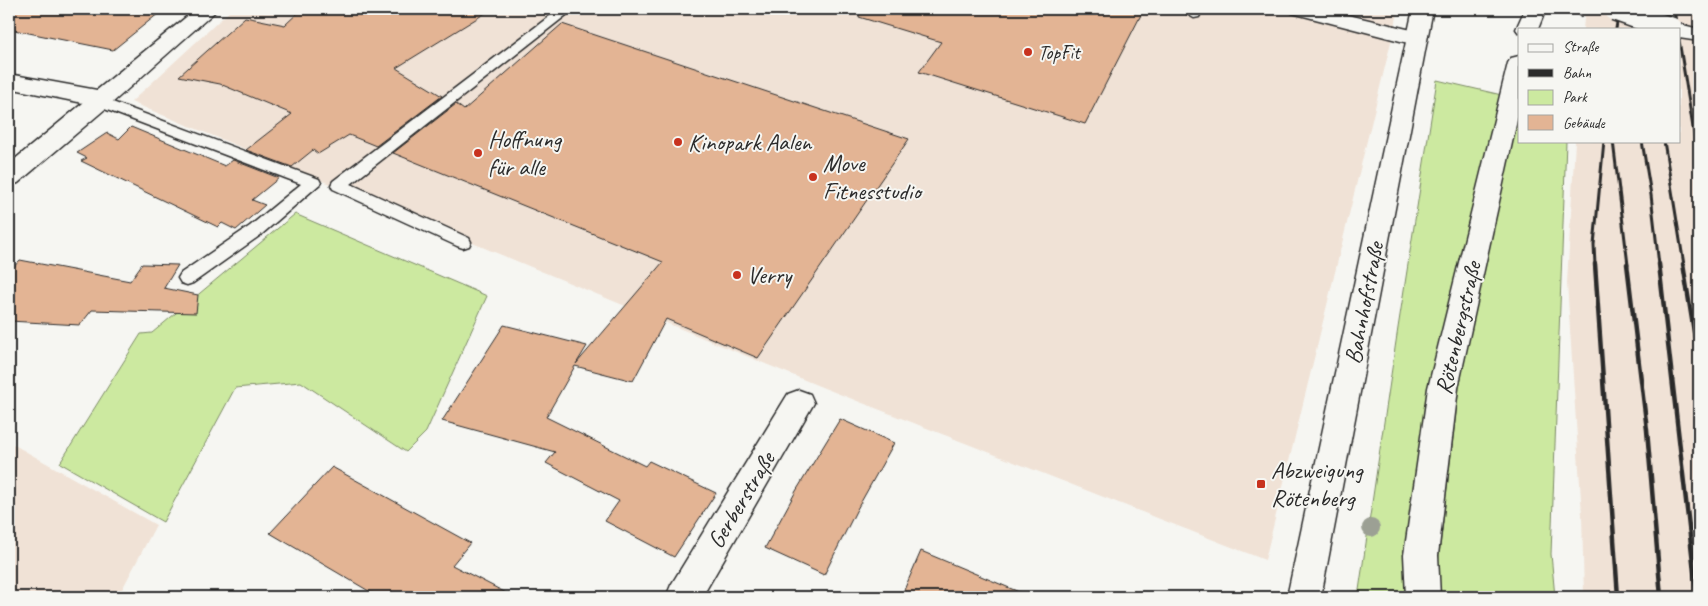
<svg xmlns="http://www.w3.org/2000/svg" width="1708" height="606" font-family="Caveat,sans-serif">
<rect width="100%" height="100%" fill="#f6f6f2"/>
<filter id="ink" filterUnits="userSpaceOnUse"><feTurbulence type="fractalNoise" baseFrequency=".02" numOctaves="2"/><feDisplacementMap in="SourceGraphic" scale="10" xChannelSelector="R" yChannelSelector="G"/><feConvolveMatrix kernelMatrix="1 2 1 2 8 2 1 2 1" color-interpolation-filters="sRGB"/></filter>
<g filter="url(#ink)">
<path fill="#f0e2d6" d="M 232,9 L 1399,9 L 1265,560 L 824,388 L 131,102 Z
M 1585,9 L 1699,9 L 1699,597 L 1584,597 L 1582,515 L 1567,283 L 1575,141 L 1679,141 L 1679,29 L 1583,29 Z
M 9,442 L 156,525 L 118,597 L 9,597 Z"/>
<path fill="#cce9a0" stroke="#7c8a66" d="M 1437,80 L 1519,99 L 1519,141 L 1566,141 L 1551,554 L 1555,597 L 1434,597 L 1463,354 L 1439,344 L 1414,481 L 1411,597 L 1358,597 L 1398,328 Z
M 295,214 L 487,296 L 426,432 L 406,452 L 301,382 L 235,388 L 163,522 L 60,463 L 141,334 L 152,333 Z"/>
<path fill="#e3b494" stroke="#2b2b2b" d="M 9,9 L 164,9 L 113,50 L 9,29 Z
M 302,9 L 492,9 L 396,68 L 442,96 L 376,146 L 349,135 L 318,154 L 313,150 L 292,167 L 246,150 L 292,114 L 220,84 L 179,76 L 245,17 L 285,25 Z
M 860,9 L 1144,9 L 1085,124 L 919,72 L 941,42 L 859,17 Z
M 562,24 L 909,139 L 758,358 L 666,319 L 633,381 L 575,366 L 546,417 L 645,466 L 649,461 L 716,493 L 674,557 L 605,521 L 619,501 L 546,463 L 555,452 L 442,421 L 504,325 L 587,346 L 576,364 L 663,262 L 393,153 L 456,104 L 464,110 Z
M 131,127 L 225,166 L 233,160 L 279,178 L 252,200 L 265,205 L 236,230 L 222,223 L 218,227 L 81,161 L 87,158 L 77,153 L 107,133 L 119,139 Z
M 20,260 L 130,281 L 142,264 L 178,265 L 164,288 L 198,295 L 196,313 L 92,310 L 80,325 L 9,321 L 9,272 Z
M 840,419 L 894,443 L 856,511 L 824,575 L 765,548 L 796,491 Z
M 332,467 L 470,543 L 452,565 L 514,597 L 379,597 L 270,533 Z
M 921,551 L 1031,597 L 901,597 Z"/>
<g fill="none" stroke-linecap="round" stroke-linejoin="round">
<g stroke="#2b2b2b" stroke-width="3">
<path id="lane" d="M 559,9 L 574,9 L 351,184 L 469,238 L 471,242 L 469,246 L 463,248 L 457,246 L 333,189 L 331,185 L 333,181 Z
M 1189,9 L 1203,9 L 1199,17 L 1194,18 L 1187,14 Z
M 99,97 L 319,179 L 321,183 L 262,234 L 193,283 L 187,285 L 181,283 L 178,278 L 181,273 L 250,226 L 301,184 L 94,105 L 92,102 L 94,99 Z"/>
</g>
<g stroke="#2b2b2b" stroke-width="3">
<path id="street" d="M 196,9 L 218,9 L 111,104 L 18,183 L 9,186 L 9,164 L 83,103 L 9,88 L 9,74 L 97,90 Z
M 1289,9 L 1323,9 L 1424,33 L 1427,38 L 1424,43 L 1416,45 L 1292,13 Z
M 1525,9 L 1548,9 L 1544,14 L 1538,29 L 1519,29 L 1519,33 L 1516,29 Z
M 1519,56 L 1519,111 L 1458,388 L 1438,555 L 1440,597 L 1406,597 L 1404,555 L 1428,388 L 1508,63 L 1511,58 Z
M 799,390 L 810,394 L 814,403 L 702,597 L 666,597 L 671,585 L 788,394 Z"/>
</g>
<g stroke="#2b2b2b" stroke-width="3">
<path id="secondary" d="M 1413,9 L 1433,9 L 1321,597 L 1287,597 Z
M 1679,24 L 1699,29 L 1699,41 L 1679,38 L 1679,29 L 1670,29 Z"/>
</g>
<path stroke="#2b2b2b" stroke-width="2.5" stroke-dasharray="3 3" stroke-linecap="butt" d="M 1569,9 L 1583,18"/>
<use href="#lane" fill="#f6f6f2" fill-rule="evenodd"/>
<use href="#street" fill="#f6f6f2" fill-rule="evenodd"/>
<use href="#secondary" fill="#f6f6f2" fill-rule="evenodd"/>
<path stroke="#2b2b2b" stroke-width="3" d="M 1644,9 L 1647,29
M 1674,9 L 1677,29
M 1616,29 L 1619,9
M 1679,40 L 1699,165
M 1613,141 L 1628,265
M 1642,141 L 1651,195 L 1659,265
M 1664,141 L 1684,265
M 1595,265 L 1594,245 L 1604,141"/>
<path stroke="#2b2b2b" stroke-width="4.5" d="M 1595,264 L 1618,597
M 1627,264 L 1647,430 L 1661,597
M 1659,264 L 1697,597
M 1683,264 L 1699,363"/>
<g stroke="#2b2b2b" stroke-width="26" stroke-linecap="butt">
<path id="secondary-bridge" d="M 1615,9 L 1671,29"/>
</g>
<use href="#secondary-bridge" stroke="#f6f6f2" stroke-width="23"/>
</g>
<circle fill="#9ca094" cx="1371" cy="528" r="9"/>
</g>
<g fill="#c8321e" stroke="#f6f6f2" stroke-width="2">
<circle cx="1028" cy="52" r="5"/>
<circle cx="678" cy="142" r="5"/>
<circle cx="478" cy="153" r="5"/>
<circle cx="813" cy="177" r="5"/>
<circle cx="737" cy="275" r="5"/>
<rect x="1256" y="479" width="10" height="10" rx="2.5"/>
</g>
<g text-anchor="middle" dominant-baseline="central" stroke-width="4" stroke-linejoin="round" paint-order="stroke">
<g font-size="20" fill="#2b2b2b" stroke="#f6f6f2" text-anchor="start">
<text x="1038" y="52">TopFit</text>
</g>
<g font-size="24" fill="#2b2b2b" stroke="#f6f6f2" text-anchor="start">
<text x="488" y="139">Hoffnung<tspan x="488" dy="28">für alle</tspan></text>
<text x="688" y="142">Kinopark Aalen</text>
<text x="823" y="163">Move<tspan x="823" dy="28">Fitnesstudio</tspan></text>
<text x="747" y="275">Verry</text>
<text x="1271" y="470">Abzweigung<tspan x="1271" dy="28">Rötenberg</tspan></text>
</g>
<g font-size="24" fill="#2b2b2b" stroke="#f6f6f2">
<text transform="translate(1364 303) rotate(-79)">Bahnhofstraße</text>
<text transform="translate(1458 328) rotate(-77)">Rötenbergstraße</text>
<text transform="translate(741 500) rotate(-59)">Gerberstraße</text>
</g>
</g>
<rect width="1708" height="606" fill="none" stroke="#f6f6f2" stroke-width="30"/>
<rect x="15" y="15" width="1678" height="576" fill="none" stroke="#2b2b2b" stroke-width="2" filter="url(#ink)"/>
<rect x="1518" y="28" width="162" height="115" fill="#f6f6f2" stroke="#a5a5a2"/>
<rect x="1528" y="44" width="25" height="8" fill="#f6f6f2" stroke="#a5a5a2"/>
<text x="1563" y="52" font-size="15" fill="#2b2b2b">Straße</text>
<rect x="1528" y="69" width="25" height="8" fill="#2b2b2b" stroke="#a5a5a2"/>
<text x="1563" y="78" font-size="15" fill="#2b2b2b">Bahn</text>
<rect x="1528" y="90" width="25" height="15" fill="#cce9a0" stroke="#a5a5a2"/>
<text x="1563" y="102" font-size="15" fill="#2b2b2b">Park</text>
<rect x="1528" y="115" width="25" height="15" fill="#e3b494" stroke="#a5a5a2"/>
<text x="1563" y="128" font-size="15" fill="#2b2b2b">Gebäude</text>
</svg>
